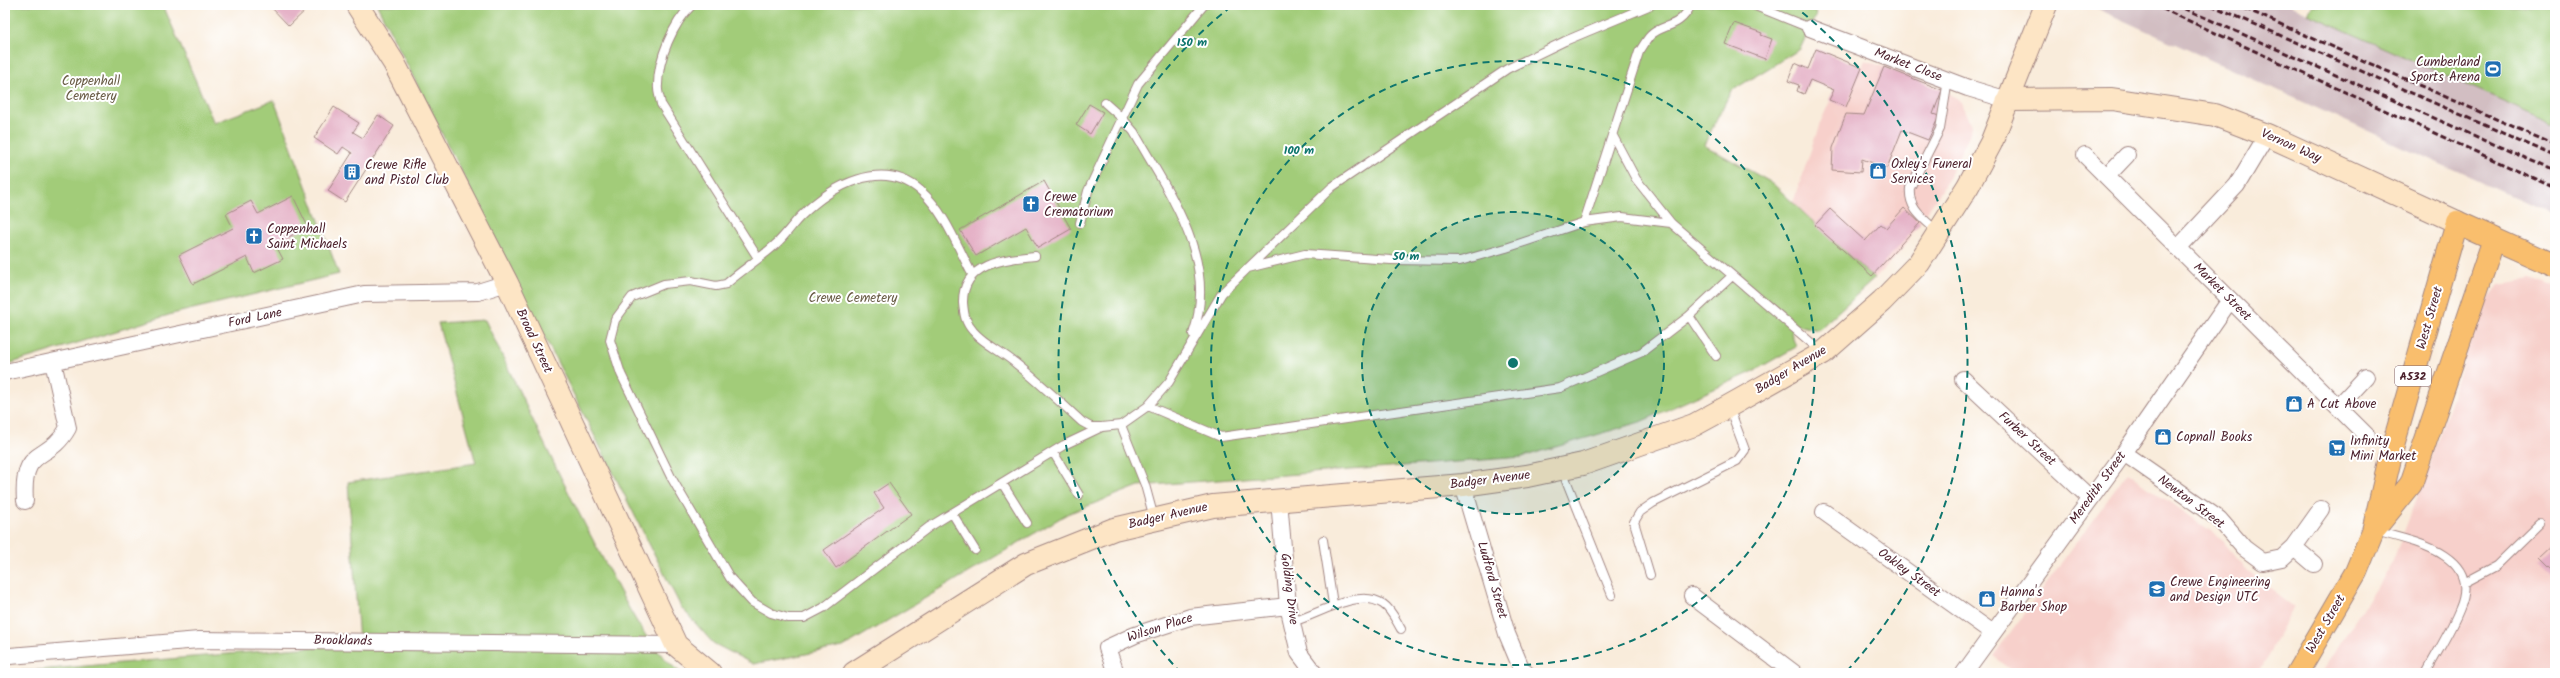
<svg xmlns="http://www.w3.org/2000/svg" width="2560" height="678" font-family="Kalam,sans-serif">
<rect width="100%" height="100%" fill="#fff"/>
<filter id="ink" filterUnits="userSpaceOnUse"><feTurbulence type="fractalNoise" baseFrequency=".025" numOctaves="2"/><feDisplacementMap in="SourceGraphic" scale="8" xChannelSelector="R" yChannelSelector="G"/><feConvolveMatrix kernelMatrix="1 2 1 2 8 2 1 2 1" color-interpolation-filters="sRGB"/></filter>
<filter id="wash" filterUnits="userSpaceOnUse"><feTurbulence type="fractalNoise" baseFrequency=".012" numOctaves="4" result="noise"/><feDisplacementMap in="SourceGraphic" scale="16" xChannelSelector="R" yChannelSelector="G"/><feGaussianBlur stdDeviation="0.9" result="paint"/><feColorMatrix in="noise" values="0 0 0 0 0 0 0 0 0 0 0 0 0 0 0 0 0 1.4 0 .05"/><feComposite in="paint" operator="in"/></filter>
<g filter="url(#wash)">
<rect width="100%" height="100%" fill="#f9ecdb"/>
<path fill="#f7d0cb" d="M 1865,60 L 1945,91 L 1959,99 L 1971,125 L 1970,133 L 1942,190 L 1900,252 L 1874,279 L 1793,203 L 1820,123 L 1830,101 L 1846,106 Z
M 2532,280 L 2555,289 L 2555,673 L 2321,673 L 2392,563 L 2429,466 L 2481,309 L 2500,285 Z
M 2128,472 L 2223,541 L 2247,571 L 2294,607 L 2258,673 L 2016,673 L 1993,656 Z"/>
<path fill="#d2bec2" d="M 2089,5 L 2290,5 L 2555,124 L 2555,216 Z"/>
<path fill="#a2cc79" stroke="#767652" d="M 5,5 L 163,5 L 214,123 L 274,100 L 339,274 L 172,314 L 5,365 Z
M 377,5 L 1792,5 L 1817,13 L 1800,49 L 1731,91 L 1704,145 L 1772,183 L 1874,279 L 1818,330 L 1798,325 L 1791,333 L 1796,347 L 1750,373 L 1640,422 L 1522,457 L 1139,486 L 1067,514 L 843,647 L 753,664 L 713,643 L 681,607 Z
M 2312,5 L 2555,5 L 2555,124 L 2308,14 Z
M 485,320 C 523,399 560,479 602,557 C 624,598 643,644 681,673 L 5,673 L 5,670 L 26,671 L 359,643 L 348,482 L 476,463 L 438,323 Z"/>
<g id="blocks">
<path fill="#e5b2c7" d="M 269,5 L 307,5 L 309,7 L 289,26 Z
M 1734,23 L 1762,33 L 1761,35 L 1772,39 L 1765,59 L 1725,44 Z
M 1816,49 L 1862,68 L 1846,107 L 1829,100 L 1834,90 L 1810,80 L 1804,94 L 1797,91 L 1799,85 L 1788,81 L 1795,63 L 1808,69 Z
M 1884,67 L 1942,90 L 1933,114 L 1939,116 L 1928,140 L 1902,130 L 1887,168 L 1862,159 L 1861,172 L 1832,170 L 1833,148 L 1846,114 L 1864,115 Z
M 1089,104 L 1103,112 L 1090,134 L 1076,125 Z
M 334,107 L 359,123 L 353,132 L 363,138 L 378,115 L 394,126 L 345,202 L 328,191 L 352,153 L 343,147 L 338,154 L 314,138 Z
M 1044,181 L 1071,229 L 1038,248 L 1026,227 L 976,256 L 960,230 Z
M 293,196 L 308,227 L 275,244 L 283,259 L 254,273 L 247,257 L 193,284 L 179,255 L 233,228 L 226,214 L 251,201 L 258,214 Z
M 1904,208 L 1920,223 L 1872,276 L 1815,225 L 1830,209 L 1865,241 L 1881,224 L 1886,228 Z
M 889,483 L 911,514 L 836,568 L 824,550 L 884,508 L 874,493 Z
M 2555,544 L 2555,573 L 2540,558 Z"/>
</g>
</g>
<g filter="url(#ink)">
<use href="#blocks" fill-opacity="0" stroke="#a28683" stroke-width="1"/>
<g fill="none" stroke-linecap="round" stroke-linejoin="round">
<g stroke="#a28683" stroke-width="10">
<path id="lane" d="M 692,5 C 673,23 658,59 658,85 C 657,91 660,98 661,104 L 758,258
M 1753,5 L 1810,28
M 1105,103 L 1122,118 L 1134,132 C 1169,194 1219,260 1193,334
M 1613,136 L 1636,179 L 1671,223 L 1822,352
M 1584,222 L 1622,217 L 1671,223
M 1080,223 L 1088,191 L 1138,84 L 1204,5
M 1938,232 C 1923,218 1908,209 1910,188 L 1940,129 L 1948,80
M 1035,256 C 1004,259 962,263 963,303 C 964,314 965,322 973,331 C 984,344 1001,351 1014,362 C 1038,381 1060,402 1082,422 L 1091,427 L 1102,427 L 1121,425 L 1148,406 L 1169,382 L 1222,293 L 1332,187 L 1507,69 L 1565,41 L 1651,5
M 1248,268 L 1305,254 L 1391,260 L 1460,261 L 1506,248 L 1584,222 L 1639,52 C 1643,47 1646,40 1650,36 C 1662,23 1679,30 1691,5
M 972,274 C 958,248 945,212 921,191 C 882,157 831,186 800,217 C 792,225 785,236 776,244 C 761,258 742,270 726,284 L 716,286 L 691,281 L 664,284 L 632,297 L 615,320 L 610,340 L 621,374 L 671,477 L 730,578 L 752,602 L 771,613 L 788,618 L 804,618 L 823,608 L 929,527 L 1064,445 L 1102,427
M 1689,316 L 1716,356
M 1148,406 L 1221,437 L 1560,388 L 1642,352 L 1689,316 L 1732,276
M 1121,425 L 1145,485 L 1154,518
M 1053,452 L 1079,495
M 1562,470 L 1612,595
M 1002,483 L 1027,523
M 952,513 L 975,550
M 2375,531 C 2412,541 2483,554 2460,608 C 2451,631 2437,652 2426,673
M 1323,540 L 1333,604
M 1650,575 L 1634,522 L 1640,512 L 1653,503 L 1737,461 L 1745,450 L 1729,407
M 2464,583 L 2496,566 L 2539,524
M 1292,622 C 1318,615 1358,587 1383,604 C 1392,610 1396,621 1401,629"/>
</g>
<g stroke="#a28683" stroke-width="18">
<path id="street" d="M 1810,28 L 1968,88 L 2008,100
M 2085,155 L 2367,436
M 2107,176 L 2127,155
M 2178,248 L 2237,185 L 2267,135
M 5,372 L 364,294 L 478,292 L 507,283
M 1963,379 L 2090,498
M 2338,407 L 2366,377
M 2124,453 L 2219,519 L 2244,548 L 2263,562 L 2282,558 L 2294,547 L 2321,509
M 1463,485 L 1507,634 L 1522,670 L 1526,673
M 1279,500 L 1288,606 L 1299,653 L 1314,673
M 25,501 C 21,444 48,464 68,428 L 53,362
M 1824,512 L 1993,633
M 2294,547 L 2314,564
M 1692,596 L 1794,673
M 10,656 L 199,640 L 676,645
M 1116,673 L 1107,648 L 1135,635 L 1190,617 L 1288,606
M 1964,673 L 2124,453 L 2230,300"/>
</g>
<g stroke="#a28683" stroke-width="24">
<path id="secondary" d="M 357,5 L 394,63 L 507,283 L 676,645 L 710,673
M 2008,100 L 2112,99 L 2215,115 L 2267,135 L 2457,222
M 854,673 L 1026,564 L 1114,529 L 1213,506 L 1463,485 L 1527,476 L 1583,464 L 1694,425 L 1729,406 L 1823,353 L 1882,301 L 1919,263 L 1968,186 L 1991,143 L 2046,5"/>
</g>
<g stroke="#a28683" stroke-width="24">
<path id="primary" d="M 2376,527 L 2411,484 L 2494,239
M 2297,673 L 2356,572 L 2373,531 L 2393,446 L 2457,222 L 2555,266"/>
</g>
<use href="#lane" stroke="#fff" stroke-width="8"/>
<use href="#street" stroke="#fff" stroke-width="16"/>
<use href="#secondary" stroke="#fde5c5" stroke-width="22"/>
<use href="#primary" stroke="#f9be6d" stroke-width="22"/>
<path stroke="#4a1f2b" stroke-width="3" stroke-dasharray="6 3" stroke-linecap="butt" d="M 2154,5 L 2555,188
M 2176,5 L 2555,171
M 2211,5 L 2555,156
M 2237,5 L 2555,145"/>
</g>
</g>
<circle cx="1513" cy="363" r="151" fill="#0f766e" fill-opacity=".12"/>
<g fill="none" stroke="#0f766e" stroke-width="2" stroke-dasharray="7 5">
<circle cx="1513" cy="363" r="151"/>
<circle cx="1513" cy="363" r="302"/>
<path d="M1181 673A454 454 0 0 1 1233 5M1793 5A454 454 0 0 1 1845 673"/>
</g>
<defs>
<g id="stadium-square" transform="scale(0.9)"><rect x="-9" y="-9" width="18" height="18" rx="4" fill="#1f6fb2" stroke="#fff"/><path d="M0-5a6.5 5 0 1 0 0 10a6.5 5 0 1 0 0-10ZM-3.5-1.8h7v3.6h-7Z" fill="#fff"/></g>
<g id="shop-square" transform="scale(0.9)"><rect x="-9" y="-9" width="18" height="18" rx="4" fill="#1f6fb2" stroke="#fff"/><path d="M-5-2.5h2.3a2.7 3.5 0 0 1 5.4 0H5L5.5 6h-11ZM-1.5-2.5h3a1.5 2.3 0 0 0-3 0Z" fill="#fff"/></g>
<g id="building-square" transform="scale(0.9)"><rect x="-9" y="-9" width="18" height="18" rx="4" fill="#1f6fb2" stroke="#fff"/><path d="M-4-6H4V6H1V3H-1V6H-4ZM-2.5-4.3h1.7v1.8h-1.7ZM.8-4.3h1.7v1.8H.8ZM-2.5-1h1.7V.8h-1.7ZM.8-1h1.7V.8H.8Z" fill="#fff"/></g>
<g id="church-square" transform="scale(0.9)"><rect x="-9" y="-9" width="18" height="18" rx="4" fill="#1f6fb2" stroke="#fff"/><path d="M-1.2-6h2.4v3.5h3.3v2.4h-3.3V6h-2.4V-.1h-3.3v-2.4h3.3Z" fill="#fff"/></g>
<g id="supermarket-square" transform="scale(0.9)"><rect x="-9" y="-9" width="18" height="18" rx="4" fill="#1f6fb2" stroke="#fff"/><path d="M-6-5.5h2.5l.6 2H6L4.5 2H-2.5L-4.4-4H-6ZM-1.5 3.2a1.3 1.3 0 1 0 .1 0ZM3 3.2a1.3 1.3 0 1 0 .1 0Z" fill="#fff"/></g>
<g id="school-square" transform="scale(0.9)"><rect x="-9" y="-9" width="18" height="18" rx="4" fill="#1f6fb2" stroke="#fff"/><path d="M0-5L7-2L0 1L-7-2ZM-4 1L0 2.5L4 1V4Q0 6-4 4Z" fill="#fff"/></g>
</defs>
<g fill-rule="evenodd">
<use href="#stadium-square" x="2493" y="69"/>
<use href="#shop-square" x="1878" y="171"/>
<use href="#building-square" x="352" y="172"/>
<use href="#church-square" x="1031" y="204"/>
<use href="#church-square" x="254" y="236"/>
<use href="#shop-square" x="2294" y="404"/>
<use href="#shop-square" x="2163" y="437"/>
<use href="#supermarket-square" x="2337" y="448"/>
<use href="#school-square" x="2157" y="589"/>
<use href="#shop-square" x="1987" y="599"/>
</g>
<g text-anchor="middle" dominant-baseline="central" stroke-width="4" stroke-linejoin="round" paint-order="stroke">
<rect fill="#fff" stroke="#80626b" stroke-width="1" x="2395" y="366" width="36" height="20" rx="3"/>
<g font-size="12" font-weight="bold" fill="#4a1f2b">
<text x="2413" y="376">A532</text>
</g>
<g font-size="13" fill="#4a1f2b" stroke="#fff" text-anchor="start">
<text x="2480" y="62" text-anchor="end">Cumberland<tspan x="2480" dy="15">Sports Arena</tspan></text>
<text x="1891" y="164">Oxley's Funeral<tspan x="1891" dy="15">Services</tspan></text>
<text x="365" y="165">Crewe Rifle<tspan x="365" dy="15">and Pistol Club</tspan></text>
<text x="1044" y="197">Crewe<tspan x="1044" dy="15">Crematorium</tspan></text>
<text x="267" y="229">Coppenhall<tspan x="267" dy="15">Saint Michaels</tspan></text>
<text x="2307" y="404">A Cut Above</text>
<text x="2176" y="437">Copnall Books</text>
<text x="2350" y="441">Infinity<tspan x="2350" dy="15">Mini Market</tspan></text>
<text x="2170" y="582">Crewe Engineering<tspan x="2170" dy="15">and Design UTC</tspan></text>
<text x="2000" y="592">Hanna's<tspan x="2000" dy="15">Barber Shop</tspan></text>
</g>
<g font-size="13" fill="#4a1f2b" stroke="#fff">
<text transform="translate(1908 65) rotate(21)">Market Close</text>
<text transform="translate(2291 146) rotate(24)">Vernon Way</text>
<text transform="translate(2222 292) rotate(45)">Market Street</text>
<text transform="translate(255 318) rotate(-12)">Ford Lane</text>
<text transform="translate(2430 318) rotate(-74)">West Street</text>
<text transform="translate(534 341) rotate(65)">Broad Street</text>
<text transform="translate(1791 370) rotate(-31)">Badger Avenue</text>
<text transform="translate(2027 439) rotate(43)">Furber Street</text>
<text transform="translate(1490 480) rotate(-7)">Badger Avenue</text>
<text transform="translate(2098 488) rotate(-54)">Meredith Street</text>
<text transform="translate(2191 502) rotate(37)">Newton Street</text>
<text transform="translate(1168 516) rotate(-13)">Badger Avenue</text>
<text transform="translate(1909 573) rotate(36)">Oakley Street</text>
<text transform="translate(1492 580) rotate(74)">Ludford Street</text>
<text transform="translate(1289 589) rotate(83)">Golding Drive</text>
<text transform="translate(2326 624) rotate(-60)">West Street</text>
<text transform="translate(1160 628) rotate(-18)">Wilson Place</text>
<text transform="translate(343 641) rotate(1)">Brooklands</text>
</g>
<g font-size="13" fill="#695c46" stroke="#fff">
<text x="91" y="81">Coppenhall<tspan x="91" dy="15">Cemetery</tspan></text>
<text x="853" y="298">Crewe Cemetery</text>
</g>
</g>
<circle cx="1513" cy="363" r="6" fill="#0f766e" stroke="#fff" stroke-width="2"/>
<g font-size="12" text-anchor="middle" font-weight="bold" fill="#0f766e" stroke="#fff" stroke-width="4" stroke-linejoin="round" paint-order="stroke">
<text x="1192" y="46">150 m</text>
<text x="1299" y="154">100 m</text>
<text x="1406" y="260">50 m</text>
</g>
<rect width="2560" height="678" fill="none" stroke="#fff" stroke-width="20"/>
</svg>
